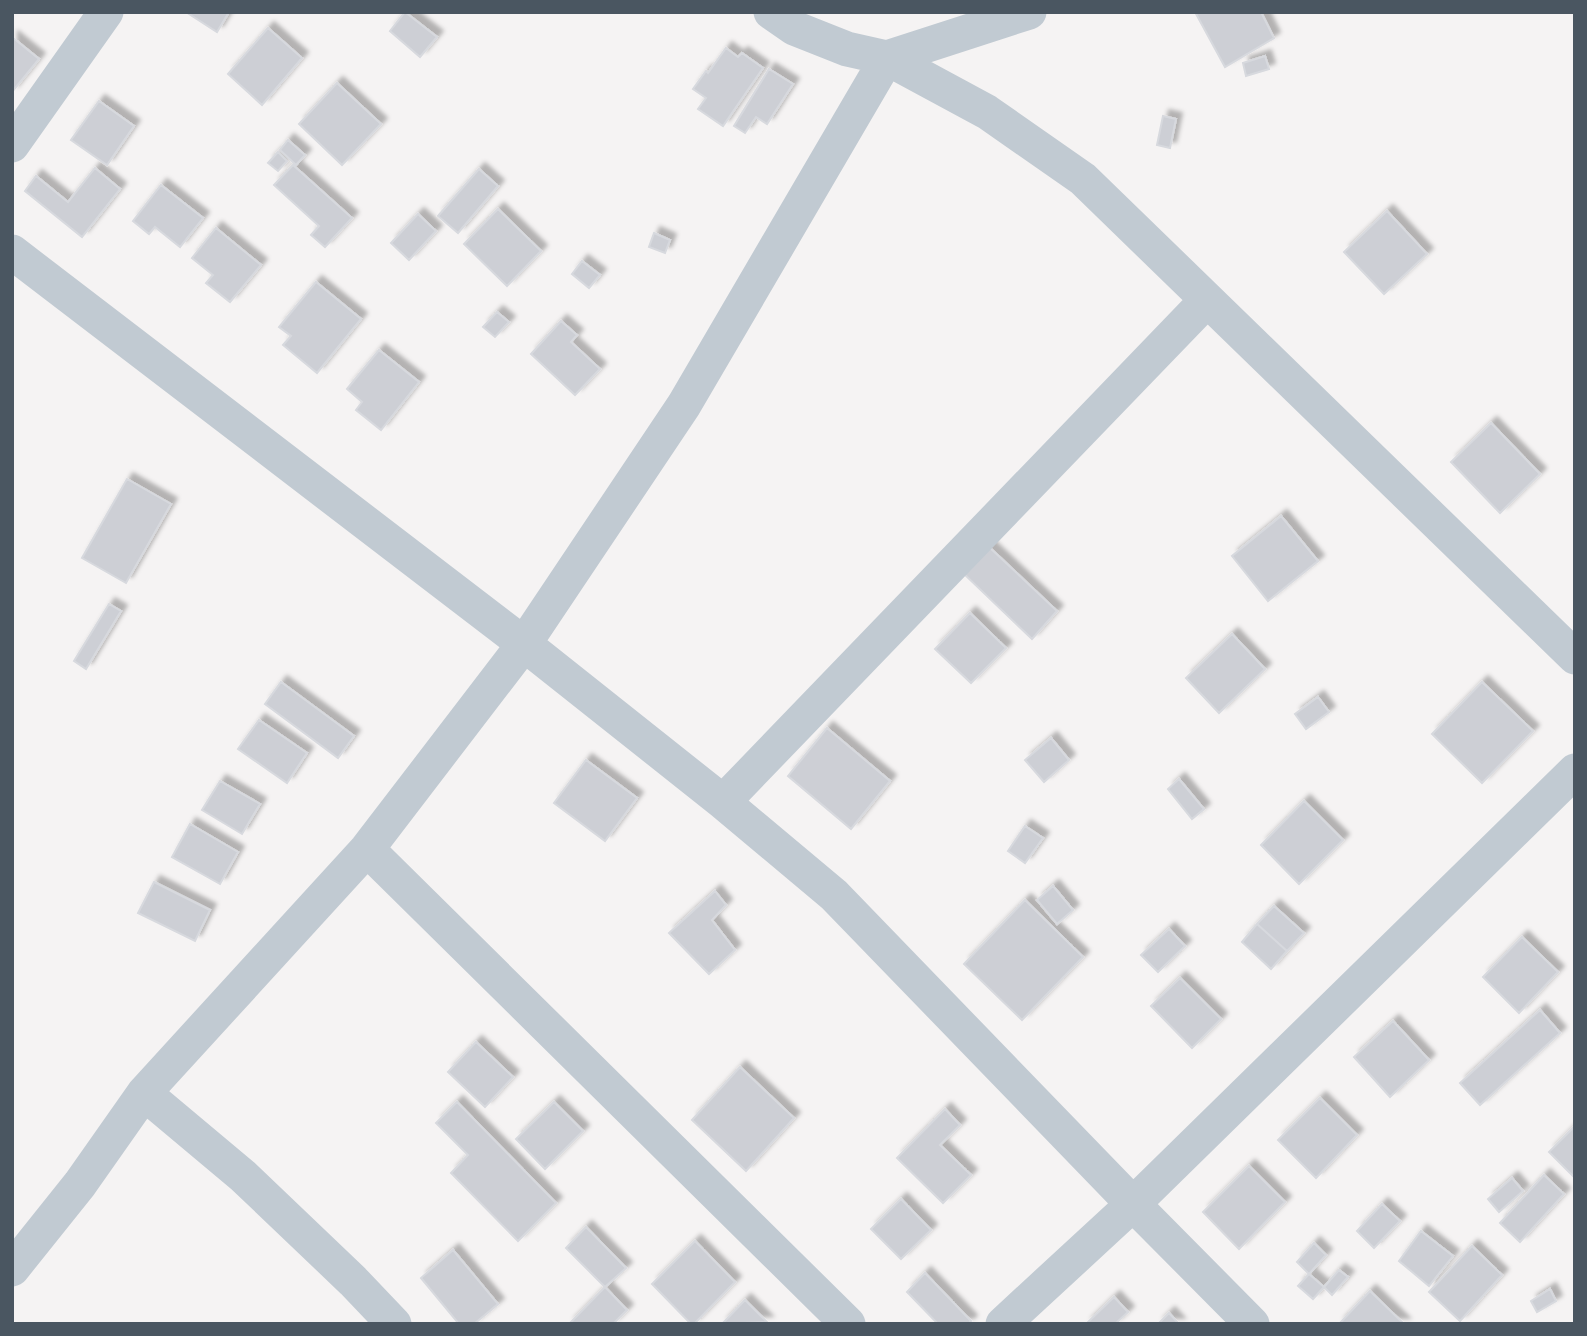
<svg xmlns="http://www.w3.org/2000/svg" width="1587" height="1336" font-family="Arial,sans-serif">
<defs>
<filter id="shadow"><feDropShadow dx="6" dy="-6" stdDeviation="2" flood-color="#0004"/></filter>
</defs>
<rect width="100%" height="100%" fill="#f5f3f3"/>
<path fill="#cdcfd5" stroke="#d7d9de" stroke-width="2" filter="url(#shadow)" d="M 186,12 L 229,12 L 217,32 Z
M 405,12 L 437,37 L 420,57 L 390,31 Z
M 1195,12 L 1261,12 L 1274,38 L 1225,67 Z
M 268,28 L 302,58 L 262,105 L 228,74 Z
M 12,37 L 39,59 L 12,92 Z
M 726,48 L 738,57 L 742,53 L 763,68 L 723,126 L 698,109 L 706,98 L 693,89 L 706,71 L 708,73 Z
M 1265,56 L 1269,69 L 1246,76 L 1243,63 Z
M 769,69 L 793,84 L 767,124 L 756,117 L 745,133 L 734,126 Z
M 337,83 L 381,124 L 342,165 L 299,124 Z
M 99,101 L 134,126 L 107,165 L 71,140 Z
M 1163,116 L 1176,119 L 1170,148 L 1157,145 Z
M 288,140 L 305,155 L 296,165 L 280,150 Z
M 278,152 L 287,161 L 278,171 L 268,163 Z
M 293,165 L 352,218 L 325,247 L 311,235 L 319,226 L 274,185 Z
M 95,168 L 120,189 L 82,237 L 25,191 L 36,176 L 68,202 Z
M 479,169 L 498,186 L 458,233 L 438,216 Z
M 161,185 L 203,218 L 180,247 L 155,227 L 149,234 L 133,221 Z
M 498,209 L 541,251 L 507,286 L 464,244 Z
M 1387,211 L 1427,254 L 1384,294 L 1344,252 Z
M 418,214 L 436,231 L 409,260 L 391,243 Z
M 216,228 L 261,265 L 230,302 L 206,283 L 213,275 L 192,258 Z
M 654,233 L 670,240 L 665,253 L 649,247 Z
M 582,261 L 600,275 L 589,288 L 572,274 Z
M 316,282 L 361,319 L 317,373 L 283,345 L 291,336 L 279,327 Z
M 497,312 L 509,322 L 495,337 L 483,327 Z
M 561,321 L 577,335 L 571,342 L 600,369 L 575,395 L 531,354 Z
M 379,350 L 419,382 L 381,430 L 356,410 L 362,402 L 347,389 Z
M 1491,423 L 1540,474 L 1500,513 L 1451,462 Z
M 127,479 L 171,504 L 126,583 L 82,558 Z
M 1281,516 L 1318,561 L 1268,601 L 1232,556 Z
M 988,546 L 1057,611 L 1032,639 L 963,573 Z
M 109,604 L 121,611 L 86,669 L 74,661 Z
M 970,613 L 1006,648 L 971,683 L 935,649 Z
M 1232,634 L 1265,669 L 1219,713 L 1186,678 Z
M 281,682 L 354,736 L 338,758 L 265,704 Z
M 1482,682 L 1533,731 L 1482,783 L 1432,734 Z
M 1318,697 L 1329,712 L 1306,729 L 1295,714 Z
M 259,720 L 307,753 L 287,783 L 238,749 Z
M 827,728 L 890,781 L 851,829 L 788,776 Z
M 1051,738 L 1069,760 L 1044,782 L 1025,760 Z
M 586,760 L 637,798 L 605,841 L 554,803 Z
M 1179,779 L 1204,809 L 1192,819 L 1168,789 Z
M 220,781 L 260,804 L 242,834 L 202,810 Z
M 1304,801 L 1343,840 L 1299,884 L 1261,845 Z
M 190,824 L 238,852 L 220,884 L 172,857 Z
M 1025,826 L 1043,838 L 1025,863 L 1008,851 Z
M 154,882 L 210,910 L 195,941 L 138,913 Z
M 1053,886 L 1073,910 L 1057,924 L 1037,900 Z
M 715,891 L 726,905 L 712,920 L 735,950 L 709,974 L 669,933 Z
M 1025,900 L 1083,957 L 1022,1020 L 964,964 Z
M 1274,906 L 1304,933 L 1287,951 L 1257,924 Z
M 1257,924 L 1287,951 L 1271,969 L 1242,942 Z
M 1169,929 L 1185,946 L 1158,972 L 1141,955 Z
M 1522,937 L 1558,972 L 1519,1013 L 1483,977 Z
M 1180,978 L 1221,1019 L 1192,1048 L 1151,1006 Z
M 1540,1010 L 1560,1033 L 1480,1105 L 1460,1083 Z
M 1393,1021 L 1429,1060 L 1390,1097 L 1354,1057 Z
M 476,1042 L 513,1077 L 485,1107 L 448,1072 Z
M 740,1067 L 794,1118 L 746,1171 L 692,1120 Z
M 1320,1098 L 1357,1135 L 1316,1178 L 1278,1140 Z
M 457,1102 L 556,1203 L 518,1241 L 451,1173 L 468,1155 L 436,1123 Z
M 554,1102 L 583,1131 L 545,1169 L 516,1139 Z
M 945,1109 L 960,1125 L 940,1145 L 971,1175 L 943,1203 L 897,1158 Z
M 1575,1126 L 1575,1178 L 1549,1152 Z
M 1249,1166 L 1285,1202 L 1239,1249 L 1203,1212 Z
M 1544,1175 L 1564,1194 L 1520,1242 L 1500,1223 Z
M 1512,1178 L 1523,1191 L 1499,1212 L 1488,1199 Z
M 901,1199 L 931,1230 L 901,1259 L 871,1229 Z
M 1382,1204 L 1400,1221 L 1374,1248 L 1357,1231 Z
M 586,1227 L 626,1268 L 605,1287 L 566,1248 Z
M 1421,1231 L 1453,1256 L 1429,1286 L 1399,1261 Z
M 695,1241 L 735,1282 L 694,1324 L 691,1324 L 652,1284 Z
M 1314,1243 L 1326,1255 L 1309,1274 L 1297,1262 Z
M 1472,1246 L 1502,1275 L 1460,1321 L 1429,1292 Z
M 453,1250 L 498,1304 L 474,1324 L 459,1324 L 421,1278 Z
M 1339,1270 L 1348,1277 L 1332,1295 L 1324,1287 Z
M 925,1273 L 971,1321 L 968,1324 L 938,1324 L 907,1292 Z
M 1309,1274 L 1324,1287 L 1313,1299 L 1298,1286 Z
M 605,1287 L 627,1310 L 613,1324 L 569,1324 Z
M 1550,1289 L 1556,1301 L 1537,1312 L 1531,1301 Z
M 1370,1291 L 1404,1324 L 1339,1324 Z
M 1114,1297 L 1128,1312 L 1115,1324 L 1086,1324 Z
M 745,1300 L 767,1322 L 722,1324 Z
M 1169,1313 L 1179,1324 L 1158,1324 Z"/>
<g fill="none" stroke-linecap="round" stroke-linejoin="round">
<path stroke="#c1cad2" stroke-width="35" d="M 771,12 L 794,28 L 847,49 L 887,58 L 987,112 L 1083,179 L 1575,657
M 12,145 L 106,12
M 12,252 L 524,644 L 723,802 L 834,895 L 1133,1204 L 1252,1324
M 723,802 L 1207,300
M 367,849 L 848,1324
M 144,1093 L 243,1176 L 353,1281 L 394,1324
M 12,1269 L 80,1184 L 144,1093 L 367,849 L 524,644 L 684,405 L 887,58 L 1029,12
M 1003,1324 L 1133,1204 L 1575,771"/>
</g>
<rect width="1587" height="1336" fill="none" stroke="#4a5661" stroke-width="28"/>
</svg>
